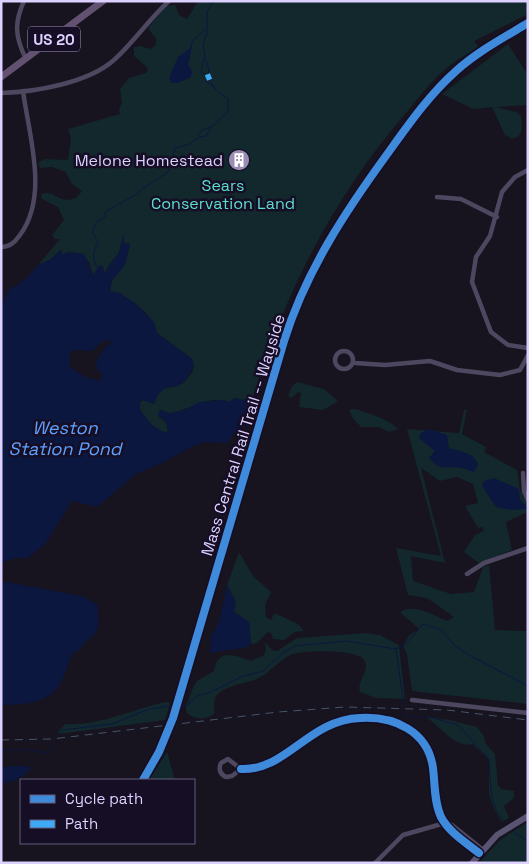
<svg xmlns="http://www.w3.org/2000/svg" width="529" height="864" font-family="'Space Grotesk',sans-serif">
<rect width="100%" height="100%" fill="#17131f"/>
<path fill="#12282c" d="M 198,1 L 528,1 L 528,14 L 476,40 L 474,42 L 477,44 L 478,47 C 468,54 458,59 449,66 C 433,79 419,97 406,113 C 334,196 282,297 252,402 L 234,398 L 230,402 C 207,395 192,409 172,413 C 168,414 165,411 160,410 L 159,417 L 166,422 L 168,431 L 164,433 C 154,428 139,415 139,403 L 143,400 L 155,403 C 157,387 167,389 179,385 C 185,383 189,376 193,371 L 191,358 L 157,333 C 151,312 130,297 110,291 L 112,280 C 123,269 127,259 130,244 L 124,243 L 123,237 L 119,253 L 109,265 L 105,273 L 101,265 L 93,275 L 89,262 L 81,254 L 68,252 L 62,255 L 61,250 L 50,260 L 38,265 L 60,239 L 55,239 L 52,235 L 64,220 L 58,207 L 42,199 L 41,194 C 52,191 53,196 62,199 C 66,201 72,199 76,198 L 82,191 L 72,184 L 66,172 L 52,167 L 40,168 L 38,163 L 44,159 L 68,160 L 71,138 L 68,129 L 120,114 L 119,109 L 122,103 L 120,89 L 129,78 L 146,73 L 148,68 L 134,56 L 134,47 L 140,46 L 150,49 L 155,46 L 157,40 L 148,28 L 166,6 L 175,5 L 179,15 L 187,19 Z
M 508,44 L 528,75 L 528,105 L 496,107 L 516,112 L 521,116 C 522,126 524,137 512,139 L 505,135 L 492,107 L 473,109 L 442,94 Z
M 297,382 L 324,389 L 338,401 L 323,410 L 299,407 L 301,393 L 298,392 L 292,398 L 288,396 L 292,386 Z
M 353,409 C 363,410 392,421 398,429 L 389,432 L 379,427 L 361,427 L 352,417 L 349,410 Z
M 464,410 L 467,410 L 462,434 L 486,447 L 484,452 L 517,470 L 520,490 L 528,504 L 528,512 L 506,522 L 512,550 L 479,563 L 464,552 L 475,535 L 484,531 L 482,527 L 478,528 L 465,506 L 478,503 L 473,484 L 457,477 L 440,481 L 421,468 L 445,563 L 411,556 L 413,581 L 451,594 L 474,592 L 483,567 L 489,565 L 495,630 L 528,631 L 528,704 L 412,691 L 407,654 L 403,646 L 409,635 L 418,630 L 418,628 L 400,612 C 413,603 434,615 447,621 L 454,617 L 427,598 L 408,595 L 396,548 L 441,556 L 407,429 L 459,433 Z
M 239,552 L 253,576 L 271,592 L 265,605 L 266,617 L 271,620 L 274,614 L 277,614 L 298,624 L 304,631 L 295,632 L 284,640 L 273,639 L 271,633 L 268,632 L 257,643 L 251,644 L 249,622 L 234,612 L 236,602 L 227,585 Z
M 366,633 L 380,635 L 399,645 L 405,699 L 376,698 L 360,692 C 356,681 371,671 364,660 C 358,649 304,650 293,654 C 280,659 271,672 259,678 C 247,684 230,684 219,693 C 213,698 214,706 214,714 C 206,720 194,720 187,713 C 185,707 186,706 188,701 C 197,678 192,684 214,671 C 218,648 234,655 251,661 L 264,655 L 266,649 L 265,642 L 272,650 L 277,651 L 297,638 Z
M 166,702 L 170,703 L 165,720 L 59,734 L 58,732 L 65,724 C 99,726 133,709 166,702 Z
M 426,717 L 450,720 L 477,727 L 484,736 L 485,743 L 495,754 L 498,785 L 501,789 L 514,791 L 514,798 L 504,806 L 509,818 L 502,822 L 495,811 L 489,794 L 489,760 L 473,744 C 455,749 440,726 426,717 Z
M 167,752 L 175,780 L 149,780 Z
M 528,822 L 528,863 L 479,863 L 500,840 Z"/>
<path fill="#0b173f" fill-rule="evenodd" d="M 192,47 L 188,65 L 192,71 L 191,77 L 177,83 L 172,83 L 169,78 L 178,57 Z
M 123,234 L 124,243 L 130,244 C 125,264 128,264 112,280 L 110,291 L 120,293 L 135,303 L 154,322 L 157,333 L 192,359 L 194,366 L 186,380 L 176,387 C 165,384 157,394 154,404 L 143,400 L 140,401 L 140,410 L 153,426 L 166,433 L 168,431 L 166,422 L 158,415 L 160,410 L 170,413 L 185,410 L 199,402 L 224,400 L 230,402 L 236,398 L 241,400 L 249,399 L 253,404 L 246,427 L 236,430 L 228,443 L 204,442 L 193,446 L 164,462 L 136,474 L 97,507 L 72,501 L 46,543 L 28,558 L 16,558 L 1,563 L 1,306 L 9,290 L 27,278 L 38,265 L 50,260 L 61,250 L 62,255 L 68,252 L 84,254 L 93,275 L 99,266 L 103,267 L 105,273 L 107,272 L 109,265 L 119,253 ZM 108,340 L 111,340 L 110,344 L 106,346 L 96,361 L 97,369 L 103,375 L 100,380 L 87,378 L 70,367 L 69,355 L 73,350 L 92,351 L 102,342 Z
M 429,429 L 447,435 L 449,448 C 460,452 475,452 478,465 L 474,472 C 469,471 467,469 462,468 C 446,465 442,473 429,458 L 435,451 L 419,438 L 421,433 Z
M 494,478 L 519,489 L 520,500 L 526,505 L 527,509 L 512,510 L 496,507 L 482,486 L 484,481 Z
M 1,581 L 81,596 L 97,604 C 98,614 101,627 94,635 C 88,641 84,641 81,649 L 73,653 C 68,662 66,673 61,682 C 50,704 22,705 1,705 Z
M 227,585 L 236,602 L 234,612 L 249,622 L 251,644 L 248,647 L 210,653 L 211,636 L 219,622 Z
M 9,766 L 29,766 L 31,769 C 24,777 11,782 1,784 L 1,768 Z"/>
<g fill="none" stroke-linecap="round" stroke-linejoin="round">
<path stroke="#0b173f" stroke-width="1" d="M 191,47 L 192,42 L 205,29
M 205,58 L 209,69 L 207,82 L 213,86
M 207,75 L 201,72 L 205,55 L 203,45 L 207,33 L 207,12 L 214,1
M 199,135 L 202,130 L 213,126 L 228,112 L 228,99 L 217,91 L 208,78
M 97,267 C 91,259 94,250 98,242 L 92,232 L 97,221 L 106,217 L 105,212 L 108,210 L 139,193 L 142,188 C 152,184 160,177 169,171 L 175,148 L 190,144 L 199,137 L 206,136 L 211,127
M 396,649 L 404,705
M 184,705 L 189,704 L 196,696 L 211,692 L 241,677 L 263,671 L 284,652 L 295,646 L 346,641 L 396,649 L 404,646 L 423,624 L 441,630 L 453,644 L 469,655 L 528,686
M 404,712 L 407,717 L 430,717 L 458,725 L 489,759 L 491,793 L 497,813 L 504,821
M 58,736 L 62,730 L 112,724 L 149,709 L 169,706
M 1,750 L 29,750 L 46,753 L 54,743
M 514,833 L 528,841"/>
<path stroke="#4d4860" stroke-width="4.5" d="M 24,1 C 14,23 15,37 26,59
M 1,93 C 35,92 88,83 114,60 C 134,42 149,19 169,1
M 528,170 L 515,177 L 502,192 L 490,236 L 476,257 L 472,282 L 491,332 L 508,345 L 528,348
M 437,197 L 461,199 L 497,217
M 1,247 C 10,247 15,242 20,235 C 49,196 29,136 23,91
M335 360a9 9 0 1 1 18 0a9 9 0 1 1-18 0Z
M 355,363 L 385,365 L 430,361 L 457,370 L 500,375 L 520,370 L 528,355
M 523,473 L 524,491 L 528,500
M 467,574 L 484,563 L 528,548
M 412,700 L 528,713
M 228,759 L 241,769 L 232,776 L 226,777 C 220,774 218,769 221,763 Z
M 241,769 C 287,771 308,720 360,718 C 394,716 428,731 433,768 C 435,784 434,802 441,817 C 449,832 465,842 479,853
M 445,823 L 452,825 L 482,849
M 375,863 L 403,835 L 445,823"/>
<path stroke="#5a5473" stroke-width="6" d="M 472,863 L 497,835 L 528,816"/>
<path stroke="#625171" stroke-width="7" d="M 1,77 L 103,1"/>
<path stroke="#45556a" stroke-width="1" stroke-dasharray="8 6" stroke-linecap="butt" d="M 1,740 L 52,739 L 278,712 L 345,707 L 447,710 L 528,720"/>
<path stroke="#3fa9f5" stroke-width="6" stroke-dasharray="12 6" stroke-linecap="butt" d="M 206,78 L 211,76"/>
<g stroke="#150e24" stroke-width="11">
<path id="cycleway" d="M 241,769 C 287,771 308,720 360,718 C 394,716 428,731 433,768 C 435,784 434,802 441,817 C 449,832 465,842 479,853
M 143,780 L 159,752 L 173,718 L 284,341 C 306,271 345,212 388,153 C 409,124 429,95 456,71 C 477,52 503,38 528,23"/>
</g>
<use href="#cycleway" stroke="#408adc" stroke-width="8"/>
</g>
<defs>
<g id="building-disc" transform="scale(1.125)"><circle r="9.5" fill="#978eb1" stroke="#150e24"/><path d="M-4-6H4V6H1V3H-1V6H-4ZM-2.5-4.3h1.7v1.8h-1.7ZM.8-4.3h1.7v1.8H.8ZM-2.5-1h1.7V.8h-1.7ZM.8-1h1.7V.8H.8Z" fill="#fff"/></g>
</defs>
<g fill-rule="evenodd">
<use href="#building-disc" x="239" y="160"/>
</g>
<g text-anchor="middle" dominant-baseline="central" stroke-width="5" stroke-linejoin="round" paint-order="stroke">
<rect fill="#150e24" stroke="#a096bd" stroke-width="1" x="28" y="26.5" width="52" height="25" rx="4"/>
<g font-size="15" font-weight="bold" fill="#dcd1ff">
<text x="54" y="39">US 20</text>
</g>
<g font-size="16" fill="#dcd1ff" stroke="#150e24" text-anchor="end">
<text x="223" y="160">Melone Homestead</text>
</g>
<g font-size="16" fill="#5ddfd0" stroke="#150e24">
<text x="223" y="185">Sears<tspan x="223" dy="18">Conservation Land</tspan></text>
</g>
<g font-size="16" fill="#dcd1ff" stroke="#150e24">
<text transform="translate(243 435) rotate(-73)">Mass Central Rail Trail -- Wayside</text>
</g>
<g font-size="18" font-style="italic" fill="#5fa0ff" stroke="#150e24">
<text x="65" y="427">Weston<tspan x="65" dy="21">Station Pond</tspan></text>
</g>
</g>
<rect width="529" height="864" fill="none" stroke="#dcd1ff" stroke-width="5"/>
<rect x="20" y="779" width="175" height="65" fill="#150e24" stroke="#655c7c"/>
<rect x="30" y="795" width="25" height="8" fill="#408adc" stroke="#655c7c"/>
<text x="65" y="804" font-size="15" fill="#dcd1ff">Cycle path</text>
<rect x="30" y="820" width="25" height="8" fill="#3fa9f5" stroke="#655c7c"/>
<text x="65" y="829" font-size="15" fill="#dcd1ff">Path</text>
</svg>
